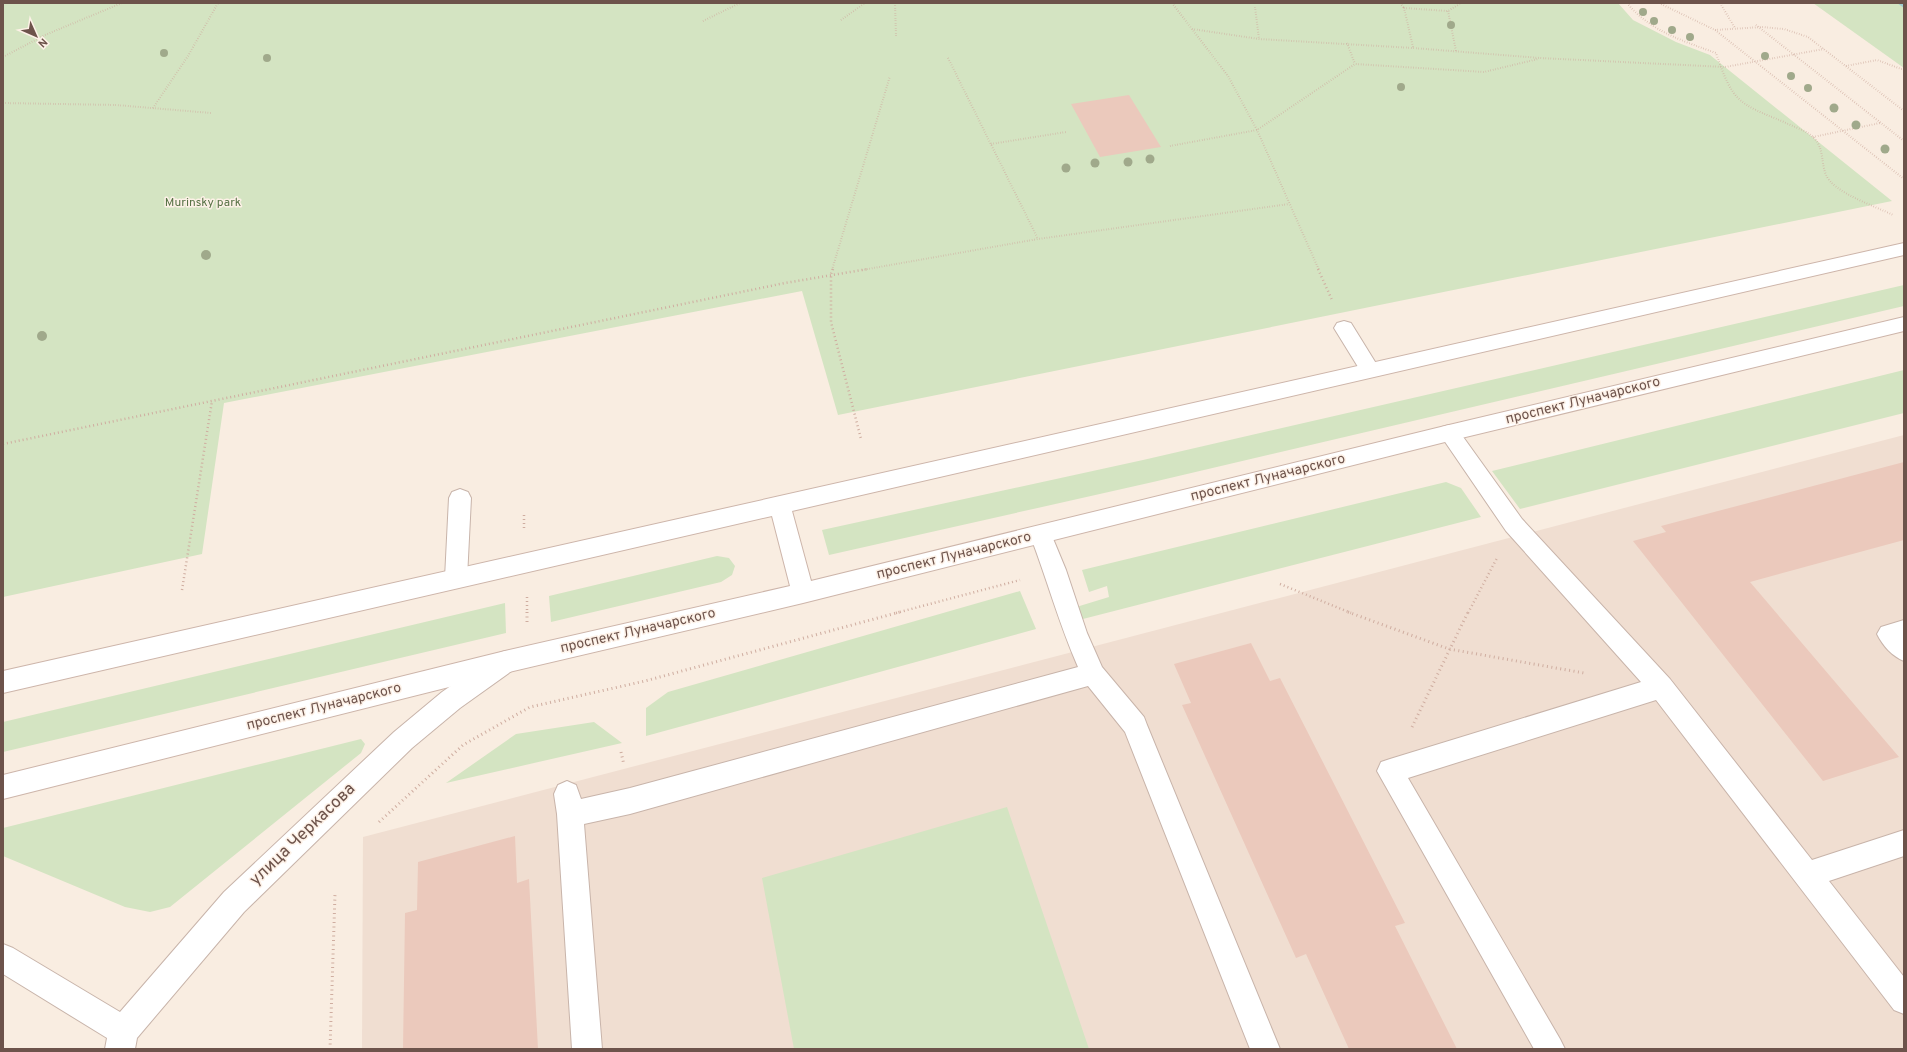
<svg xmlns="http://www.w3.org/2000/svg" width="1907" height="1052" font-family="Overpass,sans-serif">
<rect width="100%" height="100%" fill="#f9ede1"/>
<path fill="#f0ded1" d="M 1904,435 L 1904,1049 L 362,1049 L 363,837 Z"/>
<path fill="#d4e4c2" d="M 3,3 L 1618,3 L 1633,20 L 1676,42 L 1710,55 L 1892,201 L 838,415 L 802,291 L 224,403 L 202,554 L 3,597 Z
M 1813,3 L 1904,3 L 1904,68 Z
M 1904,285 L 1904,306 L 1153,482 L 829,555 L 822,530 L 1143,460 Z
M 1904,370 L 1904,413 L 1520,509 L 1492,471 Z
M 1446,482 L 1461,488 L 1481,517 L 1079,620 L 1073,608 L 1109,597 L 1107,586 L 1089,592 L 1082,570 Z
M 717,556 L 729,558 L 735,566 L 732,575 L 721,582 L 551,622 L 549,596 Z
M 1020,591 L 1036,629 L 646,736 L 646,708 L 668,692 Z
M 505,603 L 506,633 L 3,752 L 3,722 Z
M 594,722 L 622,743 L 446,783 L 516,734 Z
M 361,739 L 365,744 L 361,753 L 170,907 L 150,912 L 125,907 L 3,856 L 3,828 Z
M 1007,807 L 1089,1049 L 794,1049 L 762,878 Z"/>
<g fill="none" stroke-linecap="round" stroke-linejoin="round">
<path fill="#a0ced0" fill-rule="evenodd" d="M 1897,3 L 1904,3 L 1904,8 Z"/>
</g>
<path fill="#ebc9bc" d="M 1129,95 L 1161,147 L 1100,157 L 1071,104 Z
M 1904,462 L 1904,540 L 1750,582 L 1899,757 L 1823,781 L 1633,541 L 1666,532 L 1661,526 Z
M 1251,643 L 1270,681 L 1280,678 L 1405,923 L 1395,926 L 1457,1049 L 1349,1049 L 1306,954 L 1296,958 L 1182,705 L 1191,703 L 1174,664 Z
M 515,836 L 517,883 L 529,879 L 538,1049 L 403,1049 L 405,913 L 417,910 L 418,862 Z"/>
<g fill="none" stroke-linecap="round" stroke-linejoin="round">
<g stroke="#c8b4aa" stroke-width="2">
<path id="lane" d="M 1344,321 L 1351,323 L 1377,365 L 1380,370 L 1377,375 L 1370,377 L 1363,375 L 1334,328 L 1337,323 Z
M 1449,425 L 1456,427 L 1522,519 L 1670,679 L 1812,860 L 1904,830 L 1904,856 L 1829,881 L 1904,977 L 1904,1014 L 1894,1010 L 1656,700 L 1408,778 L 1560,1039 L 1565,1049 L 1534,1049 L 1377,771 L 1381,762 L 1390,759 L 1641,682 L 1506,531 L 1439,433 L 1442,427 Z
M 460,489 L 468,492 L 471,498 L 467,578 L 464,585 L 456,588 L 448,585 L 445,578 L 449,498 L 452,492 Z
M 1041,526 L 1049,529 L 1066,570 L 1087,633 L 1102,667 L 1144,717 L 1147,725 L 1280,1049 L 1250,1049 L 1125,732 L 1088,686 L 630,814 L 584,824 L 602,1049 L 572,1049 L 557,814 L 554,794 L 558,785 L 567,781 L 576,785 L 581,799 L 630,788 L 1078,667 C 1059,624 1047,579 1030,535 L 1033,529 Z
M 1904,620 L 1904,661 C 1892,656 1883,646 1877,634 L 1881,627 Z"/>
</g>
<g stroke="#c8b4aa" stroke-width="2">
<path id="street" d="M 505,651 L 513,654 L 517,662 L 513,670 L 460,708 L 412,748 L 244,912 L 137,1038 L 135,1049 L 105,1049 L 107,1038 L 3,974 L 3,944 L 13,948 L 120,1012 L 224,892 L 394,732 L 442,692 L 497,654 Z"/>
</g>
<g stroke="#cdb5aa" stroke-width="2">
<path id="secondary" d="M 1904,243 L 1904,255 L 792,511 L 811,581 L 1449,425 L 1904,317 L 1904,331 L 1449,441 L 803,603 L 505,673 L 3,799 L 3,775 L 505,651 L 790,586 L 772,516 L 3,693 L 3,671 Z"/>
</g>
<path stroke="#cfada0" stroke-width="2" stroke-dasharray="0.5 2" stroke-linecap="butt" d="M 895,3 L 896,36
M 1172,3 L 1228,76 L 1257,130 L 1319,270
M 1400,3 L 1404,8
M 1627,3 C 1650,31 1683,41 1716,53 C 1733,103 1738,103 1784,122 C 1794,127 1806,130 1814,138 C 1824,148 1821,163 1826,175 C 1834,193 1875,206 1893,215
M 1659,3 L 1715,30 L 1904,179
M 1720,3 L 1735,28
M 1255,7 L 1259,39
M 1448,11 L 1456,51
M 841,20 L 865,3
M 703,21 L 740,3
M 1756,25 L 1904,141
M 1192,29 L 1259,39 L 1413,48 L 1540,58 L 1725,67 L 1824,49
M 1715,30 L 1762,27 L 1784,29 L 1808,37 L 1904,111
M 1347,43 L 1355,64
M 1413,47 L 1404,8 L 1448,11 L 1461,3
M 3,57 L 45,35 L 122,3
M 948,58 L 1038,239
M 1846,66 L 1877,60 L 1904,70
M 3,103 L 116,105 L 211,113
M 153,108 L 188,56 L 218,3
M 1813,137 L 1880,123
M 991,144 L 1066,132
M 1170,146 L 1257,130 L 1355,64 L 1484,72 L 1538,59
M 832,270 L 890,76
M 862,270 L 1038,239 L 1289,204"/>
<path stroke="#cfada0" stroke-width="2.5" stroke-dasharray="1 3" stroke-linecap="butt" d="M 833,269 L 831,274 L 831,322 L 861,439
M 1318,269 L 1332,300
M 3,444 L 785,283 L 868,269
M 524,515 L 524,530
M 1280,584 L 1351,613
M 182,590 L 212,401
M 527,597 L 527,613
M 896,613 L 1020,580
M 1468,613 L 1497,558"/>
<path stroke="#cfada0" stroke-width="3" stroke-dasharray="1 3.5" stroke-linecap="butt" d="M 527,612 L 527,622
M 1348,612 L 1449,649 L 1584,673
M 1412,727 L 1468,612
M 621,752 L 624,765
M 379,822 L 463,745 L 530,707 L 645,681 L 900,612
M 330,1049 L 335,894"/>
<use href="#lane" fill="#fff" fill-rule="evenodd"/>
<use href="#street" fill="#fff" fill-rule="evenodd"/>
<use href="#secondary" fill="#fff" fill-rule="evenodd"/>
</g>
<g fill="#a0a98b">
<circle cx="1643" cy="12" r="4"/>
<circle cx="1654" cy="21" r="4"/>
<circle cx="1451" cy="25" r="4"/>
<circle cx="1672" cy="30" r="4"/>
<circle cx="1690" cy="37" r="4"/>
<circle cx="164" cy="53" r="4"/>
<circle cx="1765" cy="56" r="4"/>
<circle cx="267" cy="58" r="4"/>
<circle cx="1791" cy="76" r="4"/>
<circle cx="1401" cy="87" r="4"/>
<circle cx="1808" cy="88" r="4"/>
<circle cx="1834" cy="108" r="4.5"/>
<circle cx="1856" cy="125" r="4.5"/>
<circle cx="1885" cy="149" r="4.5"/>
<circle cx="1150" cy="159" r="4.5"/>
<circle cx="1128" cy="162" r="4.5"/>
<circle cx="1095" cy="163" r="4.5"/>
<circle cx="1066" cy="168" r="4.5"/>
<circle cx="206" cy="255" r="5"/>
<circle cx="42" cy="336" r="5"/>
</g>
<g text-anchor="middle" dominant-baseline="central" stroke-width="3" stroke-linejoin="round" paint-order="stroke">
<g font-size="12" fill="#577245" stroke="#fdf1e7">
<text x="203" y="203">Murinsky park</text>
</g>
<g font-size="14" fill="#6d534b" stroke="#fdf1e7">
<text transform="translate(1583 401) rotate(-14)">проспект Луначарского</text>
<text transform="translate(1268 478) rotate(-14)">проспект Луначарского</text>
<text transform="translate(954 556) rotate(-14)">проспект Луначарского</text>
<text transform="translate(638 631) rotate(-13)">проспект Луначарского</text>
<text transform="translate(324 707) rotate(-14)">проспект Луначарского</text>
</g>
<g font-size="17" fill="#6d534b" stroke="#fdf1e7">
<text transform="translate(303 835) rotate(-44)">улица Черкасова</text>
</g>
</g>
<rect width="1907" height="1052" fill="none" stroke="#6d534b" stroke-width="8"/>
<g transform="translate(36 36) rotate(135)" stroke="#fdf1e7" stroke-width="3" paint-order="stroke">
<path d="M0-3L7 15L0 10L-7 15Z" fill="#6d534b"/>
<text y="-6" font-size="11" font-weight="bold" text-anchor="middle" fill="#6d534b">N</text>
</g>
</svg>
